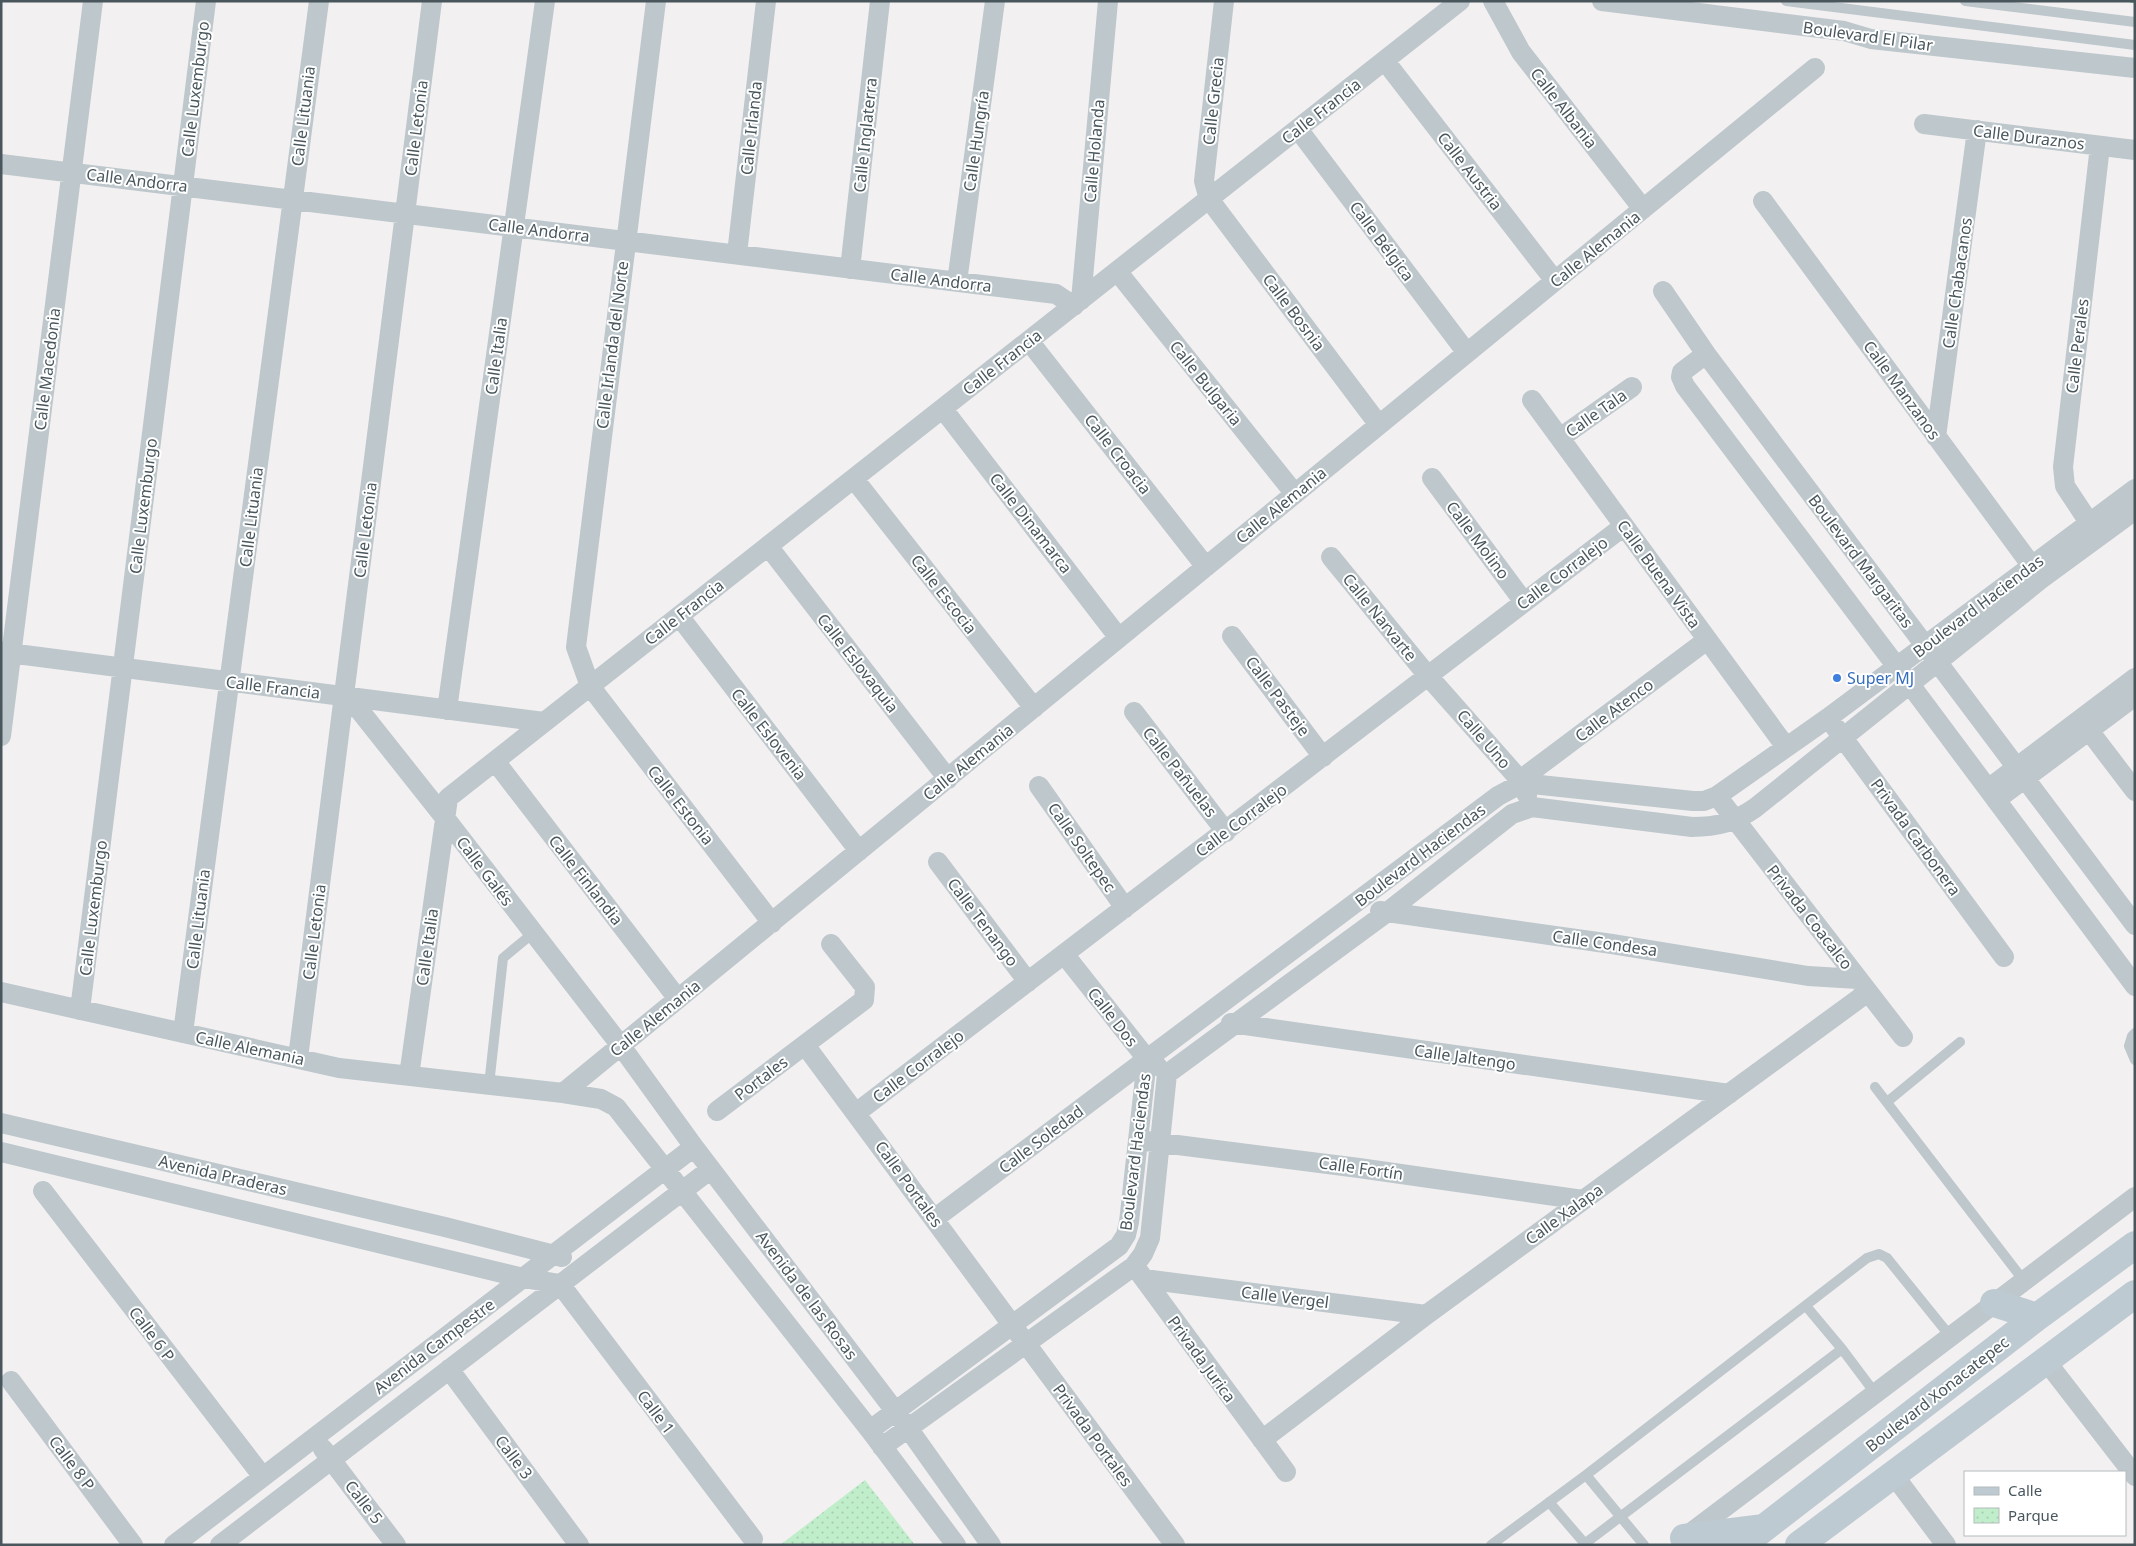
<svg xmlns="http://www.w3.org/2000/svg" width="2136" height="1546" font-family="'Noto Sans',sans-serif">
<defs>
<pattern id="park-dots" width="8" height="8" patternUnits="userSpaceOnUse" patternTransform="scale(1.25)"><rect width="8" height="8" fill="#c1eeca"/><path d="M2 2h.1M6 6h.1" fill="none" stroke="#a7ceb0" stroke-width="1.8" stroke-linecap="round"/></pattern>
</defs>
<rect width="100%" height="100%" fill="#f3f0f1"/>
<path fill="url(#park-dots)" d="M 865,1480 L 915,1545 L 780,1545 Z"/>
<g fill="none" stroke-linecap="round" stroke-linejoin="round">
<path stroke="#7acb94" stroke-width="3" stroke-dasharray="4 2.5" stroke-linecap="butt" d="M 2130,1 L 2135,2"/>
<path stroke="#bdc7cc" stroke-width="10" d="M 1786,1 L 2135,45
M 1965,1 L 2135,22
M 2135,1033 L 2132,1036 L 2129,1046 L 2135,1060
M 489,1085 L 503,958 L 532,934
M 1875,1087 L 2024,1281
M 1887,1102 L 1960,1042
M 1842,1349 L 1875,1393
M 1586,1475 L 1644,1545
M 1549,1502 L 1586,1545
M 1491,1545 L 1586,1475 L 1867,1258 L 1879,1254 L 1887,1258 L 1950,1336
M 1583,1545 L 1842,1349 L 1806,1306"/>
<path stroke="#bdc7cc" stroke-width="20" d="M 656,1 L 576,647 L 590,686 L 772,923
M 1224,1 L 1204,181 L 1209,199 L 1379,425
M 1493,1 L 1521,52 L 1643,209
M 1602,1 L 1844,31 L 1871,39 L 2135,68
M 1385,61 L 1555,281
M 1924,124 L 2135,150
M 1298,129 L 1467,353
M 1,164 L 1056,294 L 1074,306
M 1763,201 L 2040,577
M 737,254 L 766,1
M 850,269 L 880,1
M 1117,271 L 1295,494
M 957,282 L 995,1
M 1663,291 L 1706,354 L 2135,925
M 1081,300 L 1108,1
M 1029,341 L 1206,567
M 1706,354 L 1682,372 L 1681,377 L 1685,386 L 1897,667 L 2135,986
M 1532,400 L 1786,747
M 943,409 L 1119,638
M 1936,437 L 1977,130
M 1560,438 L 1632,387
M 1432,478 L 1524,602
M 854,479 L 1034,708
M 2096,533 L 2065,486 L 2063,467 L 2100,146
M 768,546 L 948,779
M 1331,557 L 1428,676 L 1520,780 L 1527,795
M 679,616 L 859,851
M 1232,636 L 1323,757
M 1,652 L 544,722
M 349,697 L 445,818 L 621,1046 L 694,1147 L 908,1428 L 991,1545
M 447,710 L 545,1
M 1134,712 L 1226,832
M 2081,720 L 2135,791
M 1835,727 L 2004,957
M 1,736 L 93,1
M 495,761 L 678,999
M 1520,780 L 1707,640
M 1039,786 L 1125,908
M 1988,789 L 2135,678
M 1717,796 L 1903,1037
M 1996,800 L 2135,696
M 938,862 L 1028,982
M 1380,911 L 1612,944 L 1808,976 L 1858,979
M 1064,954 L 1147,1059 L 1157,1066
M 1,992 L 339,1068 L 563,1093 L 601,1099 L 616,1107 L 870,1430 L 956,1545
M 80,1010 L 206,1
M 1231,1023 L 1729,1094
M 183,1033 L 319,1
M 805,1045 L 1175,1545
M 298,1058 L 432,1
M 409,1076 L 448,798 L 1460,1
M 563,1093 L 1815,68
M 717,1111 L 864,1000 L 865,987 L 831,944
M 856,1113 L 1624,526
M 1,1123 L 445,1227 L 562,1257
M 1146,1141 L 1359,1168 L 1583,1200
M 1,1152 L 523,1278 L 560,1284 L 753,1539
M 43,1191 L 263,1477
M 934,1219 L 1147,1059
M 1139,1272 L 1286,1472
M 1144,1279 L 1426,1315
M 2046,1361 L 2135,1476
M 449,1369 L 579,1545
M 11,1381 L 133,1545
M 870,1430 L 1119,1246 L 1126,1235 L 1129,1222 L 1147,1059 L 1498,796 L 1522,783 L 1693,801 L 1704,801 L 1717,796 L 1828,718 L 2135,489
M 1262,1440 L 1426,1315 L 1868,992
M 882,1447 L 1134,1266 L 1143,1254 L 1150,1238 L 1167,1074 L 1386,913 L 1512,814 L 1532,807 L 1692,827 C 1717,827 1735,822 1755,808 L 2041,579 L 2135,510
M 323,1449 L 396,1545
M 1893,1474 L 1946,1545
M 1684,1538 L 2135,1197
M 174,1545 L 694,1147
M 220,1545 L 711,1169"/>
<path stroke="#bdcad1" stroke-width="28" d="M 1994,1303 L 2037,1317
M 1684,1538 L 1764,1528
M 1742,1545 L 2037,1317 L 2135,1245
M 1799,1545 L 2135,1294"/>
</g>
<circle fill="#3f7fe0" stroke="#fff" stroke-width="2" cx="1837" cy="678" r="5"/>
<g text-anchor="middle" dominant-baseline="central" stroke-width="4" stroke-linejoin="round" paint-order="stroke">
<g font-size="16" fill="#49575d" stroke="#fff">
<text transform="translate(1868 36) rotate(8)">Boulevard El Pilar</text>
<text transform="translate(195 89) rotate(-83)">Calle Luxemburgo</text>
<text transform="translate(1213 101) rotate(-84)">Calle Grecia</text>
<text transform="translate(1564 108) rotate(52)">Calle Albania</text>
<text transform="translate(1321 111) rotate(-38)">Calle Francia</text>
<text transform="translate(303 116) rotate(-83)">Calle Lituania</text>
<text transform="translate(416 128) rotate(-83)">Calle Letonia</text>
<text transform="translate(751 128) rotate(-84)">Calle Irlanda</text>
<text transform="translate(865 135) rotate(-84)">Calle Inglaterra</text>
<text transform="translate(2029 137) rotate(7)">Calle Duraznos</text>
<text transform="translate(976 141) rotate(-82)">Calle Hungría</text>
<text transform="translate(1094 151) rotate(-85)">Calle Holanda</text>
<text transform="translate(1470 171) rotate(52)">Calle Austria</text>
<text transform="translate(137 180) rotate(7)">Calle Andorra</text>
<text transform="translate(539 230) rotate(7)">Calle Andorra</text>
<text transform="translate(1382 241) rotate(53)">Calle Bélgica</text>
<text transform="translate(1595 249) rotate(-39)">Calle Alemania</text>
<text transform="translate(941 280) rotate(7)">Calle Andorra</text>
<text transform="translate(1957 283) rotate(-82)">Calle Chabacanos</text>
<text transform="translate(1294 312) rotate(53)">Calle Bosnia</text>
<text transform="translate(612 345) rotate(-83)">Calle Irlanda del Norte</text>
<text transform="translate(2077 346) rotate(-83)">Calle Perales</text>
<text transform="translate(496 356) rotate(-82)">Calle Italia</text>
<text transform="translate(1002 362) rotate(-38)">Calle Francia</text>
<text transform="translate(47 369) rotate(-83)">Calle Macedonia</text>
<text transform="translate(1206 383) rotate(51)">Calle Bulgaria</text>
<text transform="translate(1902 390) rotate(54)">Calle Manzanos</text>
<text transform="translate(1596 413) rotate(-35)">Calle Tala</text>
<text transform="translate(1118 454) rotate(52)">Calle Croacia</text>
<text transform="translate(1281 505) rotate(-39)">Calle Alemania</text>
<text transform="translate(143 506) rotate(-83)">Calle Luxemburgo</text>
<text transform="translate(251 517) rotate(-83)">Calle Lituania</text>
<text transform="translate(1031 523) rotate(52)">Calle Dinamarca</text>
<text transform="translate(365 530) rotate(-83)">Calle Letonia</text>
<text transform="translate(1478 540) rotate(53)">Calle Molino</text>
<text transform="translate(1861 561) rotate(53)">Boulevard Margaritas</text>
<text transform="translate(1562 573) rotate(-37)">Calle Corralejo</text>
<text transform="translate(1659 574) rotate(54)">Calle Buena Vista</text>
<text transform="translate(944 594) rotate(52)">Calle Escocia</text>
<text transform="translate(1978 606) rotate(-37)">Boulevard Haciendas</text>
<text transform="translate(684 612) rotate(-38)">Calle Francia</text>
<text transform="translate(1380 617) rotate(51)">Calle Narvarte</text>
<text transform="translate(858 663) rotate(52)">Calle Eslovaquia</text>
<text transform="translate(273 687) rotate(7)">Calle Francia</text>
<text transform="translate(1278 696) rotate(53)">Calle Pasteje</text>
<text transform="translate(1614 710) rotate(-37)">Calle Atenco</text>
<text transform="translate(769 734) rotate(52)">Calle Eslovenia</text>
<text transform="translate(1484 739) rotate(49)">Calle Uno</text>
<text transform="translate(968 762) rotate(-39)">Calle Alemania</text>
<text transform="translate(1180 772) rotate(52)">Calle Pañuelas</text>
<text transform="translate(681 805) rotate(52)">Calle Estonia</text>
<text transform="translate(1241 820) rotate(-37)">Calle Corralejo</text>
<text transform="translate(1916 837) rotate(54)">Privada Carbonera</text>
<text transform="translate(1082 847) rotate(55)">Calle Soltepec</text>
<text transform="translate(1420 855) rotate(-37)">Boulevard Haciendas</text>
<text transform="translate(485 871) rotate(53)">Calle Galés</text>
<text transform="translate(586 880) rotate(52)">Calle Finlandia</text>
<text transform="translate(93 908) rotate(-83)">Calle Luxemburgo</text>
<text transform="translate(1810 917) rotate(52)">Privada Coacalco</text>
<text transform="translate(198 919) rotate(-83)">Calle Lituania</text>
<text transform="translate(983 922) rotate(53)">Calle Tenango</text>
<text transform="translate(314 932) rotate(-83)">Calle Letonia</text>
<text transform="translate(1605 943) rotate(8)">Calle Condesa</text>
<text transform="translate(427 947) rotate(-82)">Calle Italia</text>
<text transform="translate(1113 1017) rotate(52)">Calle Dos</text>
<text transform="translate(655 1018) rotate(-39)">Calle Alemania</text>
<text transform="translate(250 1048) rotate(12)">Calle Alemania</text>
<text transform="translate(1465 1057) rotate(8)">Calle Jaltengo</text>
<text transform="translate(918 1066) rotate(-37)">Calle Corralejo</text>
<text transform="translate(761 1078) rotate(-37)">Portales</text>
<text transform="translate(1041 1139) rotate(-37)">Calle Soledad</text>
<text transform="translate(1135 1152) rotate(-83)">Boulevard Haciendas</text>
<text transform="translate(1361 1168) rotate(8)">Calle Fortín</text>
<text transform="translate(223 1175) rotate(13)">Avenida Praderas</text>
<text transform="translate(909 1184) rotate(54)">Calle Portales</text>
<text transform="translate(1564 1214) rotate(-36)">Calle Xalapa</text>
<text transform="translate(807 1295) rotate(53)">Avenida de las Rosas</text>
<text transform="translate(1285 1297) rotate(7)">Calle Vergel</text>
<text transform="translate(152 1334) rotate(53)">Calle 6 P</text>
<text transform="translate(434 1346) rotate(-37)">Avenida Campestre</text>
<text transform="translate(1202 1359) rotate(54)">Privada Jurica</text>
<text transform="translate(1937 1394) rotate(-38)">Boulevard Xonacatepec</text>
<text transform="translate(656 1412) rotate(53)">Calle 1</text>
<text transform="translate(1093 1435) rotate(54)">Privada Portales</text>
<text transform="translate(514 1457) rotate(53)">Calle 3</text>
<text transform="translate(72 1463) rotate(53)">Calle 8 P</text>
<text transform="translate(364 1502) rotate(52)">Calle 5</text>
</g>
<g font-size="16" fill="#366cbe" stroke="#fff" text-anchor="start">
<text x="1847" y="678">Super MJ</text>
</g>
</g>
<rect width="2136" height="1546" fill="none" stroke="#49575d" stroke-width="5"/>
<rect x="1964" y="1471" width="162" height="65" fill="#ffffff" stroke="#b6bcbe"/>
<rect x="1974" y="1487" width="25" height="8" fill="#bdcad1" stroke="#b6bcbe"/>
<text x="2008" y="1496" font-size="15" fill="#49575d">Calle</text>
<rect x="1974" y="1508" width="25" height="15" fill="url(#park-dots)" stroke="#b6bcbe"/>
<text x="2008" y="1521" font-size="15" fill="#49575d">Parque</text>
</svg>
